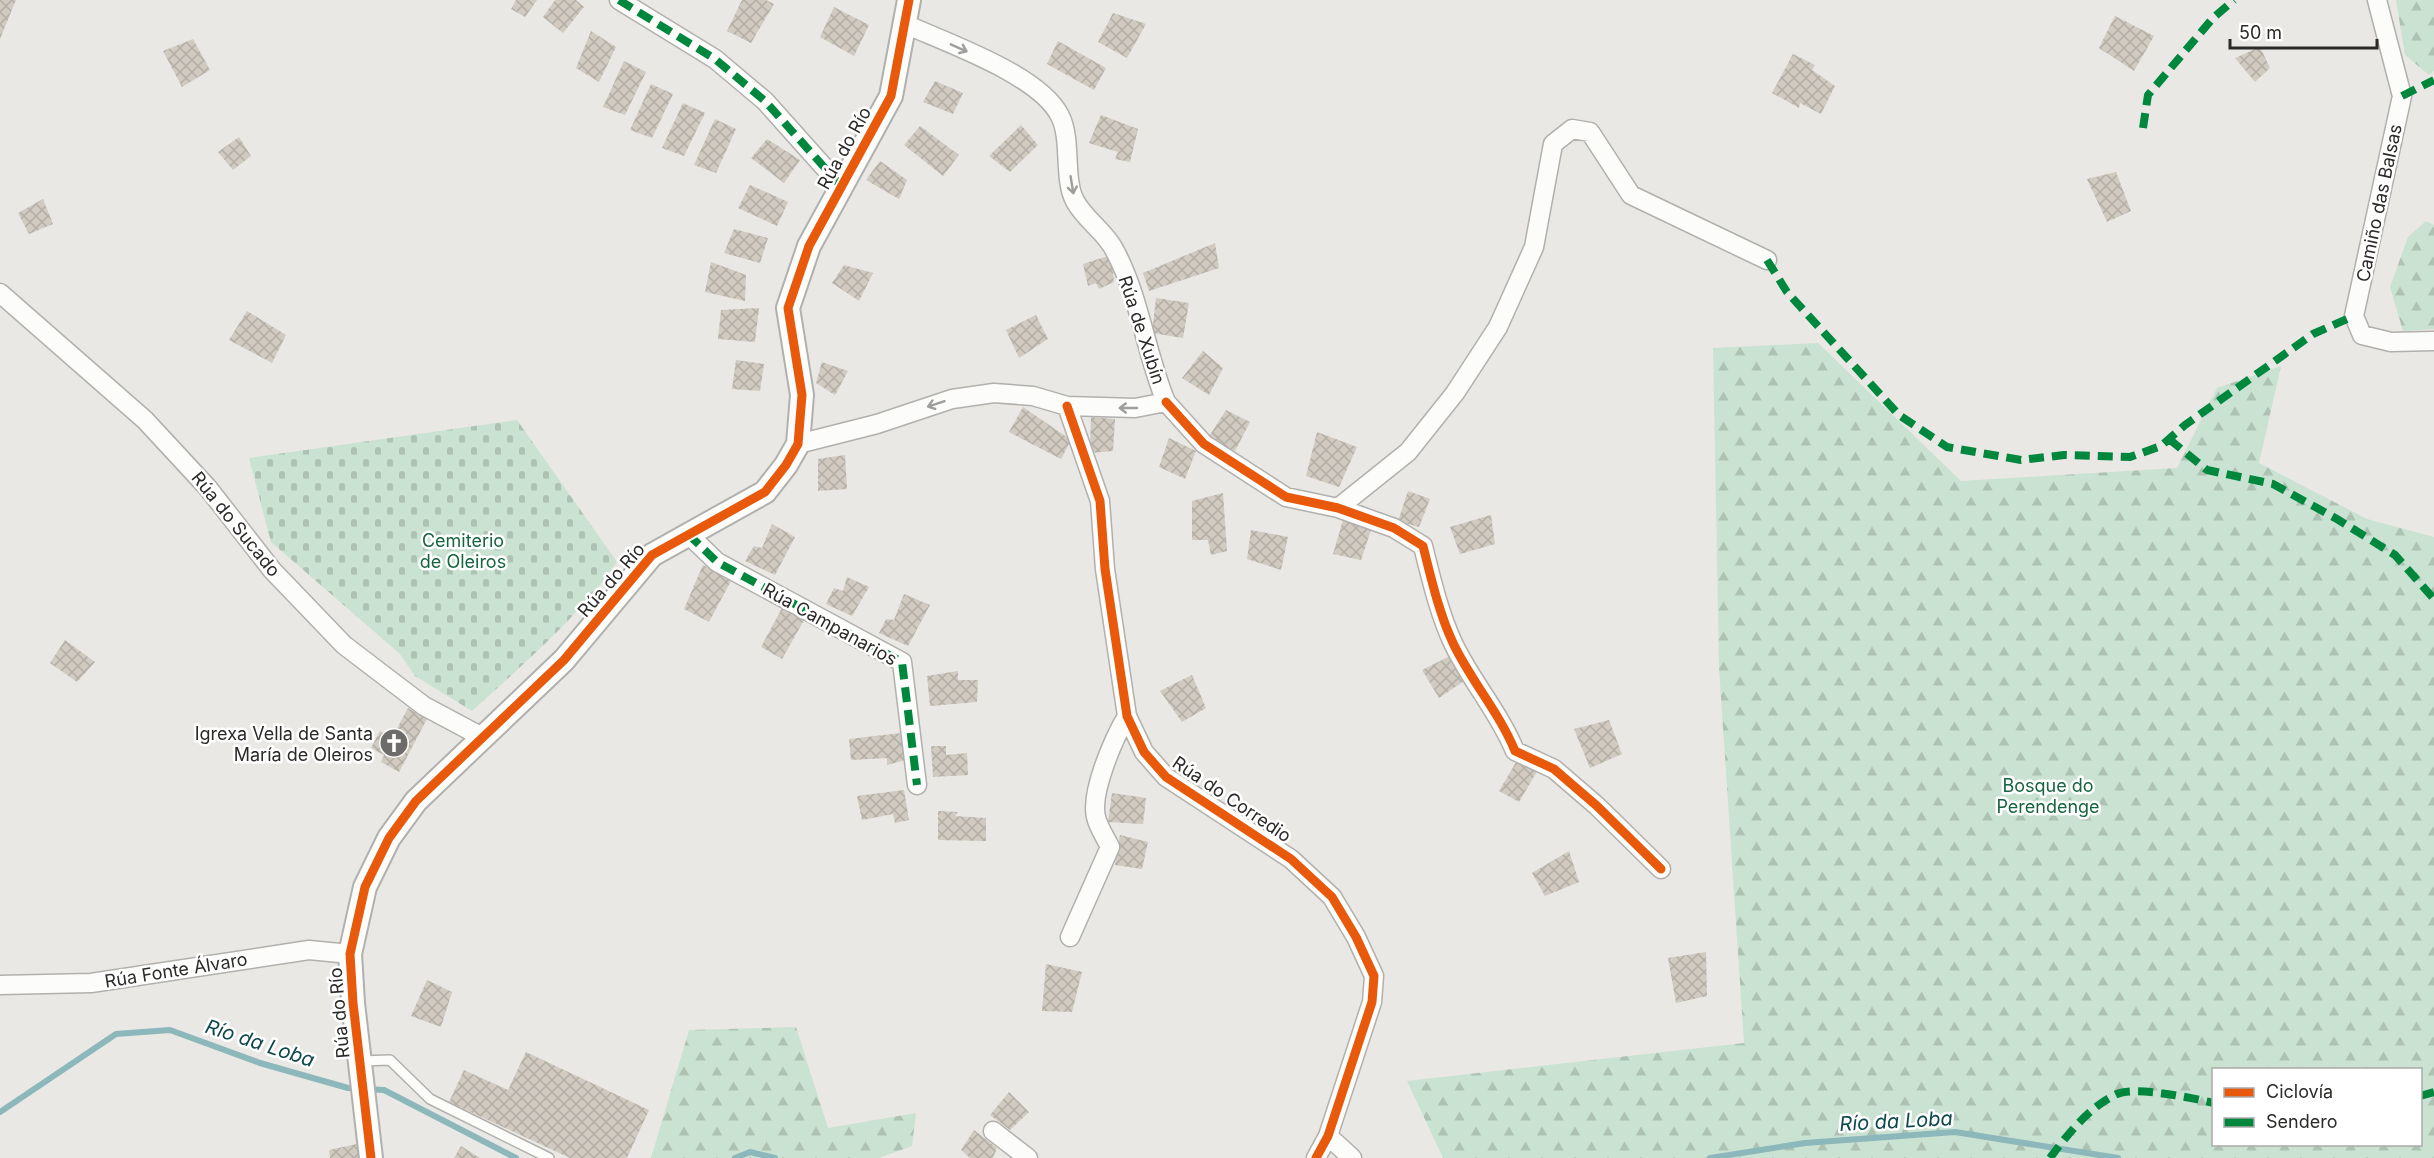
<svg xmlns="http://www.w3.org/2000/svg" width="2434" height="1158" font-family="Inter,sans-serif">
<defs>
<pattern id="forest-firs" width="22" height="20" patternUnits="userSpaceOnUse" patternTransform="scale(1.5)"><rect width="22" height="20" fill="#cae2d1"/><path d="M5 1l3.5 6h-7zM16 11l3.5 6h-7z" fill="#aec2b3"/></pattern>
<pattern id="cemetery-stones" width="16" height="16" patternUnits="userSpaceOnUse" patternTransform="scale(1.5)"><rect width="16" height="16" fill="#cae2d1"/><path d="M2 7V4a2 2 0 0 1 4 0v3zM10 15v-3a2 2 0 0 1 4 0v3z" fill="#aec2b3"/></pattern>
<pattern id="building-cross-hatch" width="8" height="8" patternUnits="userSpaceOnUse" patternTransform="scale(1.5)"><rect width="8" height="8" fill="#d0cac0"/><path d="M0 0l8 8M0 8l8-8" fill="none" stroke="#b3aea5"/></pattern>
</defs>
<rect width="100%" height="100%" fill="#e9e8e4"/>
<path fill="url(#forest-firs)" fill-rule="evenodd" d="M 2396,0 L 2434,0 L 2434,71 L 2429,75 L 2405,55 Z
M 2426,221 L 2434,225 L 2434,329 L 2403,331 L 2390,287 L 2408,237 Z
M 1818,343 L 1961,481 L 2177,468 L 2217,388 L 2281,366 L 2259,463 L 2367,519 L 2434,537 L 2434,1158 L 1443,1158 L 1407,1081 L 1744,1043 L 1719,667 L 1713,348 ZM 2214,1070 L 2420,1070 L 2420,1144 L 2214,1144 Z
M 796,1027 L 828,1128 L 916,1113 L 912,1146 L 879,1158 L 651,1158 L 689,1030 Z"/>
<path fill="url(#cemetery-stones)" d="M 517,420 L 617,562 C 577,619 523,664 472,711 L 415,676 L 400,654 L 271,542 L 249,458 Z"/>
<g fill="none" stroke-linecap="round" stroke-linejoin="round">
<path stroke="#8cb7bb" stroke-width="6" d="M 0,1112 L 116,1034 L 170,1030 L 260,1063 L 348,1088 L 384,1090 L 516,1158
M 735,1158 L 750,1152 L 775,1158
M 1710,1158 L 1805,1143 L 1955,1132 L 2118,1158"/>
</g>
<path fill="url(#building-cross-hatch)" d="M 0,0 L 16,0 L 0,39 Z
M 516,0 L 537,0 L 525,17 L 511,9 Z
M 555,0 L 576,0 L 584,7 L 563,33 L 543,17 Z
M 742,0 L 766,0 L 774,4 L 751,43 L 727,31 Z
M 834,7 L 869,25 L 854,56 L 820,37 Z
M 1113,13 L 1146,24 L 1127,58 L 1098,42 Z
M 2115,16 L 2154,36 L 2134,71 L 2099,48 Z
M 591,31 L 616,47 L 599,82 L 576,68 Z
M 193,39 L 210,70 L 182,87 L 163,51 Z
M 1058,41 L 1106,68 L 1094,90 L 1047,64 Z
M 2260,47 L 2270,68 L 2255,82 L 2235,58 Z
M 1793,54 L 1815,65 L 1812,70 L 1835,86 L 1821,114 L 1800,103 L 1799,108 L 1772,93 Z
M 624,61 L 646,72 L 625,115 L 603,107 Z
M 935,81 L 963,93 L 953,114 L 923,102 Z
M 651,84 L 673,94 L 652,138 L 630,130 Z
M 683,103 L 705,113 L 684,156 L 662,148 Z
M 1101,115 L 1138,129 L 1130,162 L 1115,159 L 1118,152 L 1089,143 Z
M 715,119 L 736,129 L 716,173 L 694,165 Z
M 1021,125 L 1038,145 L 1010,172 L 989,156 Z
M 920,126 L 959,155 L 943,176 L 904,145 Z
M 239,137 L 251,156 L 233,170 L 218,152 Z
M 767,139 L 800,160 L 784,183 L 751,158 Z
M 880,161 L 907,180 L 899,199 L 866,180 Z
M 2116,172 L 2131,211 L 2107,222 L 2087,179 Z
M 750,185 L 788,202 L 777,226 L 738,208 Z
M 43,199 L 53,224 L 29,234 L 18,213 Z
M 734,229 L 768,238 L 760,263 L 724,253 Z
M 1215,243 L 1219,268 L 1149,291 L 1143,273 Z
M 1111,255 L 1114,282 L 1099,289 L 1096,283 L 1088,286 L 1083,264 Z
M 711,262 L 746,275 L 745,301 L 705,292 Z
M 844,265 L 873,273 L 859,301 L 832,283 Z
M 1156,298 L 1189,303 L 1183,338 L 1152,333 Z
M 759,308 L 755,342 L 718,339 L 721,310 Z
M 247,311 L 286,335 L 272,363 L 229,340 Z
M 1036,315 L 1048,339 L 1019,358 L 1006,330 Z
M 1203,351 L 1223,368 L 1209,395 L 1182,378 Z
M 736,360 L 764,364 L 760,391 L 732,389 Z
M 822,362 L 848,371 L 835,395 L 816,383 Z
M 1023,407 L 1071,440 L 1061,459 L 1009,432 Z
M 1226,410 L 1250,422 L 1235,451 L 1208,438 Z
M 1091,417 L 1115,419 L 1113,451 L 1090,453 Z
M 1317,432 L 1357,447 L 1339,487 L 1306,476 Z
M 1169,438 L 1196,451 L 1185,479 L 1159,467 Z
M 845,455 L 847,489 L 818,491 L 818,459 Z
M 1408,491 L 1430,499 L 1419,527 L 1398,521 Z
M 1223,493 L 1227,551 L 1211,555 L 1208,540 L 1192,540 L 1192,501 Z
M 1491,515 L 1495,544 L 1460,554 L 1450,527 Z
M 1343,520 L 1371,530 L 1361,560 L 1333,554 Z
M 772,524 L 795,537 L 775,575 L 745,561 L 754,546 L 762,548 Z
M 1251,530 L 1288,537 L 1281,570 L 1247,559 Z
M 703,565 L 732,579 L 709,622 L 684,609 Z
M 847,577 L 869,587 L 852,616 L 826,604 L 834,588 L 843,591 Z
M 904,594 L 930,605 L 908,646 L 879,633 L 886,619 L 894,620 Z
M 782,608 L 804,620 L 782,659 L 761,647 Z
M 65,640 L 95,662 L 77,682 L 50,663 Z
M 1450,656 L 1464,681 L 1439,698 L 1422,670 Z
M 958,671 L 958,680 L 978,680 L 977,702 L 930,706 L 927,676 Z
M 1192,675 L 1206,708 L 1182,722 L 1160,691 Z
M 408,708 L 427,719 L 399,772 L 381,762 L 384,755 L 371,748 L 380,731 L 392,738 Z
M 1609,720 L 1622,754 L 1590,768 L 1574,729 Z
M 901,733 L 906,760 L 887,765 L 887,758 L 851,760 L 849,739 Z
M 931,746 L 946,746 L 946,755 L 967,753 L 968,775 L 933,777 Z
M 1518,759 L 1539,768 L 1519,802 L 1499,791 Z
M 904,790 L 909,820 L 895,823 L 893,814 L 862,820 L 857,796 Z
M 1112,793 L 1146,798 L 1143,824 L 1108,822 Z
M 938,811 L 958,812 L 955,816 L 986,818 L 986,841 L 938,840 Z
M 1120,835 L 1148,842 L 1142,869 L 1115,865 Z
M 1569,851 L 1579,882 L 1545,896 L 1532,873 Z
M 1706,952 L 1707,996 L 1676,1003 L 1668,958 Z
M 1046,964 L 1082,972 L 1072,1012 L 1042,1011 Z
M 427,980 L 452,992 L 441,1027 L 411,1016 Z
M 526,1052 L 649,1110 L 627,1158 L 570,1158 L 449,1102 L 464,1070 L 508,1090 Z
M 1009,1092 L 1029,1112 L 1010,1130 L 990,1115 Z
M 974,1130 L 997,1148 L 993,1158 L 970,1158 L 961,1150 Z
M 357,1144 L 359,1158 L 330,1158 L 329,1150 Z
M 461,1146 L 480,1158 L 454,1158 Z"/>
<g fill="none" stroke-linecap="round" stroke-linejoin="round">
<g stroke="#b1b0ad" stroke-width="12">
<path id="service" d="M 360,1061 L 390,1060 L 430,1099 L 549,1158"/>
</g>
<g stroke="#b1b0ad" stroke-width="21">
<path id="minor" d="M 619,0 L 715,59 L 765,101 L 841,186
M 2377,0 L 2402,96 L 2354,316 L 2362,335 L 2391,342 L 2434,341
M 0,293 L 145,420 L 208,488 L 272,570 L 344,645 L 424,706 L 484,738
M 1166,402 L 1204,444 L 1286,497 L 1338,508 L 1394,528 L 1423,546 C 1431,578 1439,613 1453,643 C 1471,681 1499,712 1515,751 L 1554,769 L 1597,806 L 1661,869
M 1067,406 L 1100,501 L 1105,569 L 1127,716 L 1144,752 L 1166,777 L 1291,859 L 1332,897 L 1356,937 L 1374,976 L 1372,1002 L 1328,1136 L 1316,1158
M 798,444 L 877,424 L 952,399 L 994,393 L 1033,396 L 1067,406 L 1135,408 L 1166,402 C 1146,354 1140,298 1115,251 C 1106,232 1085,220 1075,201 C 1063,179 1072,139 1060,116 C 1040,75 947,43 905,24
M 1338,508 L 1408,452 L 1455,393 L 1498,327 L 1534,247 L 1553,144 L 1572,129 L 1590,132 L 1631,195 L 1767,260
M 688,534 L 717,562 L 902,662 L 917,785
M 1070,937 L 1110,847 C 1106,838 1098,827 1096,817 C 1090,792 1114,738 1127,716
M 0,985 L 91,983 L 309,950 L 350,954
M 993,1131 L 1028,1158
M 1328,1136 L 1352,1158"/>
</g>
<g stroke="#b1b0ad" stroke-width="26">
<path id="tertiary" d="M 371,1158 L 353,1003 L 350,954 L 365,887 L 389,838 L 416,801 L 564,660 L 652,555 L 765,492 L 786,465 L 798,444 L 802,395 L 788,308 L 809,246 L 891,96 L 909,0"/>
</g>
<use href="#service" stroke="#fcfcfb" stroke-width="9"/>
<use href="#minor" stroke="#fcfcfb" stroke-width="18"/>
<use href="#tertiary" stroke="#fcfcfb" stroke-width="22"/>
<path stroke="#00873e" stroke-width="8" stroke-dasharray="15 8" stroke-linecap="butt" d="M 619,0 L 715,59 L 765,101 L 841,186
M 2402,96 L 2434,80
M 2143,128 L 2148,95 L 2213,18 L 2234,0
M 1767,260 L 1787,292 L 1899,415 L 1947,447 L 2021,460 L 2064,455 L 2130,457 L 2161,446 L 2185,425 L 2313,334 L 2354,316
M 2169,439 L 2207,470 L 2273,484 L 2337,519 L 2395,555 L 2434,599
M 688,534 L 717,562 L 902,662 L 917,785
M 2420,1096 L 2434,1092
M 2050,1158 C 2068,1134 2089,1107 2117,1094 C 2136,1086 2192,1098 2214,1103"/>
<g stroke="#fff" stroke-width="13">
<path id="cycleway" d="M 1166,402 L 1204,444 L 1286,497 L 1338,508 L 1394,528 L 1423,546 C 1431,578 1439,613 1453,643 C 1471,681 1499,712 1515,751 L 1554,769 L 1597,806 L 1661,869
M 1067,406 L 1100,501 L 1105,569 L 1127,716 L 1144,752 L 1166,777 L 1291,859 L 1332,897 L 1356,937 L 1374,976 L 1372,1002 L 1328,1136 L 1316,1158
M 371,1158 L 353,1003 L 350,954 L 365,887 L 389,838 L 416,801 L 564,660 L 652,555 L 765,492 L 786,465 L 798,444 L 802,395 L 788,308 L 809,246 L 891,96 L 909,0"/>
</g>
<use href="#cycleway" stroke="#e8590c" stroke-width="9"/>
</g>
<defs><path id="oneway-shaft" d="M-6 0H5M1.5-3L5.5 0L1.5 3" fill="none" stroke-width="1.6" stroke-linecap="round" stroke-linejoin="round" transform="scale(1.5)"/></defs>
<g stroke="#9e9e9c">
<use href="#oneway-shaft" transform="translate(959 48) rotate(24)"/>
<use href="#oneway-shaft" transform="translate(1072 185) rotate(81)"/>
<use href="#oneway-shaft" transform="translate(936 404) rotate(162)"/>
<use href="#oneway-shaft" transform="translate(1128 408) rotate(180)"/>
</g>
<defs>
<g id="church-disc" transform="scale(1.5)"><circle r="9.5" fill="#6e6c6a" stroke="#fff"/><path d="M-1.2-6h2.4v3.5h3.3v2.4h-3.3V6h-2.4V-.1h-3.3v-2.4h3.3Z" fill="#fff"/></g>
</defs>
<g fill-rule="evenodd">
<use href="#church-disc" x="394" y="743"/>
</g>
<g text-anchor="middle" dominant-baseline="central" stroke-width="5" stroke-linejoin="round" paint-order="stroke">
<g font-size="18" fill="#2b2a28" stroke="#fff">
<text transform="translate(844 148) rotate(-61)">Rúa do Río</text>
<text transform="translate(2379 203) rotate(-78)">Camiño das Balsas</text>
<text transform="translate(1142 330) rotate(72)">Rúa de Xubín</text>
<text transform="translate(236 524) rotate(51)">Rúa do Sucado</text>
<text transform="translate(611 580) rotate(-49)">Rúa do Río</text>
<text transform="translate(830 624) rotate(29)">Rúa Campanarios</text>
<text transform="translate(1232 799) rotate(34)">Rúa do Corredio</text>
<text transform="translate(176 970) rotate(-9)">Rúa Fonte Álvaro</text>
<text transform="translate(339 1013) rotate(-95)">Rúa do Río</text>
</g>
<g font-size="18" fill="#166440" stroke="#fff">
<text x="463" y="540">Cemiterio<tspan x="463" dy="21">de Oleiros</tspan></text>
<text x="2048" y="785">Bosque do<tspan x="2048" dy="21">Perendenge</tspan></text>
</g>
<g font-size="18" fill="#2b2a28" stroke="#fff" text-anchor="end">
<text x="373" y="733">Igrexa Vella de Santa<tspan x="373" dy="21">María de Oleiros</tspan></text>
</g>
<g font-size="20" font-style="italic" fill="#0e484d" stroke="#fff">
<text transform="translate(260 1043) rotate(18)">Río da Loba</text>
<text transform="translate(1896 1121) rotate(-3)">Río da Loba</text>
</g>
</g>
<rect x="2212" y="1068" width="210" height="78" fill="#ffffff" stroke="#aaaaa9" stroke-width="1.5"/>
<rect x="2224" y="1088" width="30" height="9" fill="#e8590c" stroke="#aaaaa9" stroke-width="1.5"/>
<text x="2266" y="1098" font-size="18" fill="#2b2a28">Ciclovía</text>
<rect x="2224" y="1118" width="30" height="9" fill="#00873e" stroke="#aaaaa9" stroke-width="1.5"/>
<text x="2266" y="1128" font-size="18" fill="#2b2a28">Sendero</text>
<path d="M2230 39v9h147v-9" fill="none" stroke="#2b2a28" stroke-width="3"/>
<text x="2239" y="39" font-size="18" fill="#2b2a28" stroke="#ffffff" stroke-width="4.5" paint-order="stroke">50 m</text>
</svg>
